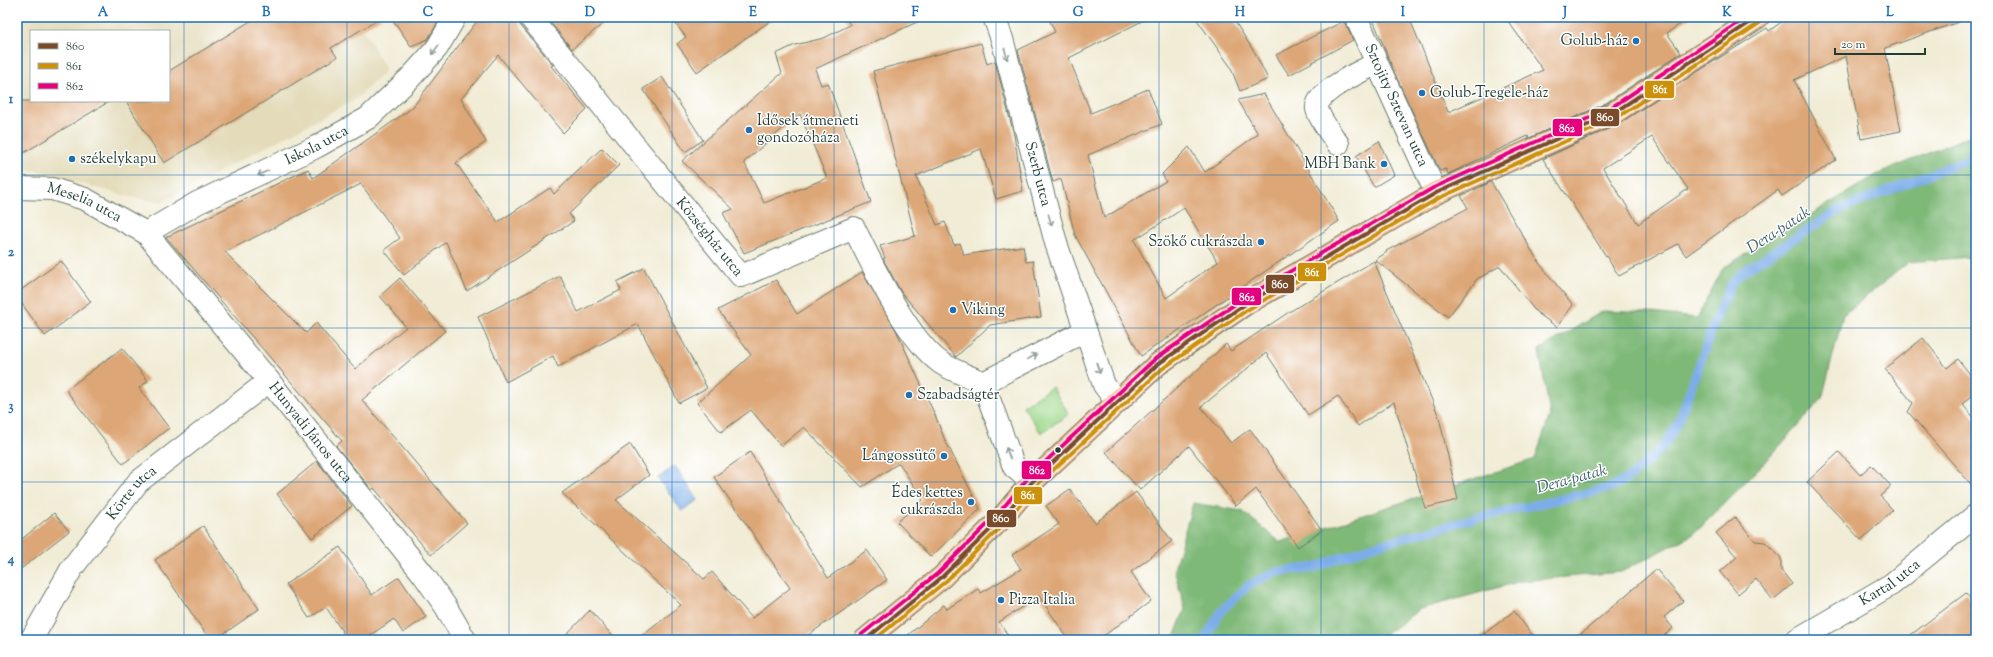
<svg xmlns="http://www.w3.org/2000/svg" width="1993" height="657" font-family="'Sorts Mill Goudy',serif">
<rect width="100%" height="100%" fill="#fff"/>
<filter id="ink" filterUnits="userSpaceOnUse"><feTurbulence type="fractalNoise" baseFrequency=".025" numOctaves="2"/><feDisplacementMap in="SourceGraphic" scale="8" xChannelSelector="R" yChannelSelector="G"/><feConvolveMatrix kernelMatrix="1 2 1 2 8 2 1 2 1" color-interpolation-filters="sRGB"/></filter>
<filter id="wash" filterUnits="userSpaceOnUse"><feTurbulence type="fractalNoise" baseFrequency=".012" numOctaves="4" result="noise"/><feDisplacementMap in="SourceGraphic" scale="16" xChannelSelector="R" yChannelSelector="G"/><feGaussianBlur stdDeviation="0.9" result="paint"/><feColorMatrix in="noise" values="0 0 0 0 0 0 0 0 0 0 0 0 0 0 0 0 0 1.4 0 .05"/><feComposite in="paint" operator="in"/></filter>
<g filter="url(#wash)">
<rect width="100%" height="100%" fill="#f1ecd5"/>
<path fill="#e3dbba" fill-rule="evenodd" d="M 17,17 L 357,17 L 386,70 L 356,99 L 162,202 L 130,197 L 36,171 L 17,170 ZM 31,31 L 169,31 L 169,101 L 31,101 Z"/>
<path fill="#9fd98c" stroke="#5f8b60" d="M 1052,387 L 1069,414 L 1041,433 L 1023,406 Z"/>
<path fill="#7fb978" stroke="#4f7b56" d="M 1976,133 L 1976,253 L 1971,257 L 1909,262 L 1843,315 L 1822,399 L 1767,460 L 1694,534 L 1621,572 L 1522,581 L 1420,609 L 1378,640 L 1173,640 L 1185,609 L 1174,569 L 1193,503 L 1242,511 L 1280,542 L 1535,459 L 1550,415 L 1539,350 L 1603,311 L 1652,313 L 1697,318 L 1723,268 L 1876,175 Z"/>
<path fill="#7dade8" stroke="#4e758e" d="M 675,466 L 698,500 L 682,511 L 658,478 Z"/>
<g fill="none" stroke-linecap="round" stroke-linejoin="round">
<path stroke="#7dade8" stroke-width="9" d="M 1204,640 L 1222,610 L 1249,585 L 1275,572 L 1317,567 L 1336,559 L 1370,547 L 1472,519 L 1610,488 L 1633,475 L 1663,447 L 1678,423 L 1719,310 L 1731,285 L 1741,273 L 1837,211 L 1976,156"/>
</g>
<g id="blocks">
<path fill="#dda676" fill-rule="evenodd" d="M 257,17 L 382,17 L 331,48 L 337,57 L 164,163 L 126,101 L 169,101 L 169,71 Z
M 391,17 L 441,17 L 428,39 L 411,46 Z
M 480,17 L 518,17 L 520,25 L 553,65 L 551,66 L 587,109 L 563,133 L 498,55 L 461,99 L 486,142 L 456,163 L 498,222 L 550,188 L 554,194 L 602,148 L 619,165 L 569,214 L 574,221 L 467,291 L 446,242 L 404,275 L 384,250 L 400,238 L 361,184 L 225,252 L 306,333 L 316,323 L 355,369 L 406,327 L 380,296 L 400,278 L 445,331 L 362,400 L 467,523 L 431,555 L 374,488 L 372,490 L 336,446 L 342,441 L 166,237 L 308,169 L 313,178 L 412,108 Z
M 546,17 L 611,17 L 572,49 Z
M 670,17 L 776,17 L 697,72 L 677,44 L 686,37 Z
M 846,17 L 928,17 L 815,69 L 821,85 L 828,83 L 871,202 L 744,253 L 723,213 L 733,209 L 682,161 L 782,73 L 776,54 L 795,45 L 824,38 L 850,25 ZM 800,114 L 827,178 L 764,203 L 744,162 Z
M 1048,17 L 1150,17 L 1069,58 L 1091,113 L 1148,89 L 1162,124 L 1088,155 L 1104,218 L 1166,181 L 1162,174 L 1189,147 L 1205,172 L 1258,134 L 1238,100 L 1264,94 L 1339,221 L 1141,356 L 1075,235 L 1061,179 L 1053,182 L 1018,50 L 1055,32 ZM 1184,208 L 1218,262 L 1166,298 L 1134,240 Z
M 1195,17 L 1232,17 L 1255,53 L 1268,79 L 1240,91 L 1230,66 Z
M 1372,17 L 1409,17 L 1448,112 L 1543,70 L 1505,17 L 1691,17 L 1667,33 L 1681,53 L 1606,103 L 1529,138 L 1528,136 L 1448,174 L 1446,169 L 1440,171 L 1395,74 Z
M 1788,17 L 1963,17 L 1964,20 L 1885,48 L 1901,131 L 1861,139 L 1846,56 L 1794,80 L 1836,160 L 1782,196 L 1778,190 L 1686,256 L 1678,244 L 1619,276 L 1543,159 L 1619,124 L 1694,74 L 1767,28 L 1769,31 ZM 1652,137 L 1688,189 L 1638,224 L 1603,168 Z
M 1344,21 L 1353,40 L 1289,75 L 1276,55 Z
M 981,43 L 987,64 L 995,61 L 1014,135 L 1023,191 L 996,199 L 981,149 L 916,176 L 937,225 L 945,222 L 954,245 L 960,243 L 964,255 L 1023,246 L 1026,262 L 1033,261 L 1041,317 L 990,325 L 956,357 L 901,292 L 883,259 L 885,258 L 880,246 L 915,236 L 873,71 Z
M 662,77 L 703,140 L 685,152 L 643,89 Z
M 17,101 L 110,101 L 17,157 Z
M 1379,141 L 1394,175 L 1374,187 L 1356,156 Z
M 1491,182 L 1539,263 L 1573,305 L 1557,327 L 1536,312 L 1500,266 L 1477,279 L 1448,317 L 1375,260 L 1387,252 L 1386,251 L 1468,208 L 1461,196 Z
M 61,261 L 91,302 L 45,336 L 17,297 L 17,293 Z
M 1374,261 L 1439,417 L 1458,500 L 1425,508 L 1394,402 L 1358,426 L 1338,396 L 1308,415 L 1266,353 L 1201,407 L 1231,443 L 1250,429 L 1322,530 L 1298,547 L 1256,489 L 1236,506 L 1189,446 L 1140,490 L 1106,452 L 1226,344 L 1231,351 L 1289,312 Z
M 644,268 L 707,388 L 679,403 L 638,324 L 558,367 L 553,356 L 506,382 L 478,317 L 560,276 L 578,312 L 621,290 L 617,282 Z
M 862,272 L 896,330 L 935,415 L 944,438 L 980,509 L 931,557 L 897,522 L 923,500 L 899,463 L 862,487 L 804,427 L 781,446 L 751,410 L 721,432 L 697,403 L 751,355 L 718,310 L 776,280 L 797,314 Z
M 1923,338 L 1947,368 L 1958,359 L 1976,382 L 1976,393 L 1962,404 L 1976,420 L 1976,490 L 1908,412 L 1913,403 L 1885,369 Z
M 122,348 L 148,381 L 139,388 L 169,428 L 123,464 L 66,390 Z
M 630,444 L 649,475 L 616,500 L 704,579 L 712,572 L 752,618 L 790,588 L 714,477 L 750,452 L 828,578 L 867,550 L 887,580 L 801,640 L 637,640 L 681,605 L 562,493 Z
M 1839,452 L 1860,475 L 1871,465 L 1891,486 L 1880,496 L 1893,510 L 1861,540 L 1807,482 Z
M 317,461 L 352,506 L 312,538 L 277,494 Z
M 1070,489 L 1095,523 L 1136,492 L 1172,541 L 1131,572 L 1151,601 L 1098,640 L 1069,640 L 1039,596 L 999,622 L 1011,640 L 902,640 L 944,605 L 947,609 L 978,589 L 981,593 L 1021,569 L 1012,555 L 1059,524 L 1046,506 Z
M 54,513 L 69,531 L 17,572 L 17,543 Z
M 1735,517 L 1755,541 L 1765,542 L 1781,558 L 1781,570 L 1792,584 L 1773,600 L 1756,579 L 1738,594 L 1720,572 L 1737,557 L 1716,533 Z
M 203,526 L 259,609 L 215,640 L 210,640 L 155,560 Z
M 340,547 L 372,595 L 399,577 L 426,617 L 403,633 L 394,619 L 363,640 L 348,640 L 326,607 L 309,618 L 286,584 Z
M 1656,569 L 1683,601 L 1664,617 L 1673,628 L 1659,640 L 1574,640 Z
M 1966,593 L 1976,606 L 1976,640 L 1904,640 Z
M 590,610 L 616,640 L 561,640 Z
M 1514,611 L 1536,640 L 1476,640 Z"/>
</g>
</g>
<g filter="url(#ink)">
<use href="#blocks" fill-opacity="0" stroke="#687a6c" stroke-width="1"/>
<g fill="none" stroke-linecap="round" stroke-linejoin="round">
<g stroke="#687a6c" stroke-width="24">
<g id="minor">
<path id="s1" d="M 530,17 L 741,276 L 854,228 C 873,266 907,339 941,363 C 953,371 969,376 983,383"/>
<path id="s2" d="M 994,17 L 1002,39 L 1056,243 L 1104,385 L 1117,402"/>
<path id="s3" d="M 1356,17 L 1436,193"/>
<path d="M 1338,144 C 1331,134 1320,120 1317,109 C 1314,92 1364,70 1377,63"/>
<path id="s4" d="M 17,188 L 52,189 L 85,199 L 146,233 L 269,381 L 423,574 L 446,607 L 465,640"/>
<path id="s5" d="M 146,233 L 197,203 L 316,147 L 368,118 L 410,78 L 437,48 L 455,17"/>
<path d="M 1032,482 L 1014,467 L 983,383 L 1085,331"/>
<path id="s6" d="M 31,640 L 72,568 L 138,482 L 269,381"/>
<path id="s7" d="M 1796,640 L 1892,584 L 1976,515"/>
</g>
</g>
<g stroke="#687a6c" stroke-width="24">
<path id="major" d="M 865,640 L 942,577 L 1001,519 L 1032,482 L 1158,364 L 1244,305 L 1436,193 L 1612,114 L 1758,17"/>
</g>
<use href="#minor" stroke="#fff" stroke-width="22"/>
<use href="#major" stroke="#fbbb8d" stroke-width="22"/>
<g stroke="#fff" stroke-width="7">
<path id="bus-1" d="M 865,640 L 942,577 L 1001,519 L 1032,482 L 1158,364 L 1244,305 L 1436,193 L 1612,114 L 1758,17"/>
</g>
<g stroke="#fff" stroke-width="7">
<path id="bus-2" d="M 874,640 L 946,581 L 1005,523 L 1036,486 L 1162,369 L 1247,310 L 1439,198 L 1615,119 L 1761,22"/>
</g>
<g stroke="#fff" stroke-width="7">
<path id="bus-3" d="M 861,635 L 938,573 L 997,515 L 1028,478 L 1155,359 L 1241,300 L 1433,188 L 1609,109 L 1747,17"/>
</g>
<use href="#bus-1" stroke="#7a4b2a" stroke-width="4"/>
<use href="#bus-2" stroke="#cc910a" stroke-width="4"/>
<use href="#bus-3" stroke="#e5007d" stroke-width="4"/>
</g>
<defs><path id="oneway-shaft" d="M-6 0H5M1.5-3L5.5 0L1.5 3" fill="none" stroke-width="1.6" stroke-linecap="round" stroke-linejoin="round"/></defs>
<g stroke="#8f9e9a">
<use href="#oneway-shaft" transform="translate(435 50) rotate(128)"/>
<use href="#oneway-shaft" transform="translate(1006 54) rotate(75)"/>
<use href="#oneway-shaft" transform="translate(263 173) rotate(155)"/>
<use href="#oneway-shaft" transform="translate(1050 220) rotate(75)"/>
<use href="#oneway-shaft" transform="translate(1032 357) rotate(-28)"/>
<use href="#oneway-shaft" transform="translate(1098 368) rotate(71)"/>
<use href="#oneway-shaft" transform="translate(1008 453) rotate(-110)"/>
</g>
</g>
<path fill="none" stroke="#1f6fb2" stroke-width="1" stroke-opacity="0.55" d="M 184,17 L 184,640M 347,17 L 347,640M 509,17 L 509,640M 672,17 L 672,640M 834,17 L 834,640M 996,17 L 996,640M 1159,17 L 1159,640M 1321,17 L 1321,640M 1484,17 L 1484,640M 1646,17 L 1646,640M 1809,17 L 1809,640M 17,175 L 1976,175M 17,328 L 1976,328M 17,482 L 1976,482"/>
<g fill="#1f6fb2" stroke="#fff" stroke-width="1.5">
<circle cx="1636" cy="41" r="4"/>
<circle cx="1422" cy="93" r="4"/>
<circle cx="749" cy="130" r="4"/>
<circle cx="72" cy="159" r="4"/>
<circle cx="1384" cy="164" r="4"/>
<circle cx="1261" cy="242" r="4"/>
<circle cx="953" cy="310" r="4"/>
<circle cx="909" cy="395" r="4"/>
<circle cx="944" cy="456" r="4"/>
<circle cx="971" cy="502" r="4"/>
<circle cx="1001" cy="600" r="4"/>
</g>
<circle fill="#1f3d34" stroke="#fff" stroke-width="1.5" cx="1058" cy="450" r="3.5"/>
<g text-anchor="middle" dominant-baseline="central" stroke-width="3" stroke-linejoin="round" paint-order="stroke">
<g font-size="15" fill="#1f3d34" stroke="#fff" text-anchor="start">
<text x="1628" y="41" text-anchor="end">Golub-ház</text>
<text x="1430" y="93">Golub-Tregele-ház</text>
<text x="757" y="121">Idősek átmeneti<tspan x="757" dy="17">gondozóháza</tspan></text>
<text x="80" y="159">székelykapu</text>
<text x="1376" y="164" text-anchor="end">MBH Bank</text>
<text x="1253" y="242" text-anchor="end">Szökő cukrászda</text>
<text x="961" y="310">Viking</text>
<text x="917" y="395">Szabadságtér</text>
<text x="936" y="456" text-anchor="end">Lángossütő</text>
<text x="963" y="493" text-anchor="end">Édes kettes<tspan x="963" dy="17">cukrászda</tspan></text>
<text x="1009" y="600">Pizza Italia</text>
</g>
<g font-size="15" fill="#1f3d34" stroke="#fff">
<text stroke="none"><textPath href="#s3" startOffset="97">Sztojity Sztevan utca</textPath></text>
<text stroke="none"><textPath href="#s5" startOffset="192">Iskola utca</textPath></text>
<text stroke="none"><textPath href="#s2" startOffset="163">Szerb utca</textPath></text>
<text stroke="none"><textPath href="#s4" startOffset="70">Meselia utca</textPath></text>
<text stroke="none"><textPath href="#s1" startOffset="284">Községház utca</textPath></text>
<text stroke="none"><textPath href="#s4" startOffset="398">Hunyadi János utca</textPath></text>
<text stroke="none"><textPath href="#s6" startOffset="179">Körte utca</textPath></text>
<text stroke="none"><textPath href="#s7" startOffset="110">Kartal utca</textPath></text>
</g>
<g font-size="16" font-style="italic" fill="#3b5f6a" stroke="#fff">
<text transform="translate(1779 231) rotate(-33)">Dera-patak</text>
<text transform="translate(1572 480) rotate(-15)">Dera-patak</text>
</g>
</g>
<g stroke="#fff" stroke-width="1.5">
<rect x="1644" y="80" width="31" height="19" rx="4" fill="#cc910a"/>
<rect x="1590" y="108" width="30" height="19" rx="4" fill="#7a4b2a"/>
<rect x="1552" y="118" width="31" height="19" rx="4" fill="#e5007d"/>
<rect x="1297" y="262" width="30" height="20" rx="4" fill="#cc910a"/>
<rect x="1265" y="274" width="30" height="20" rx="4" fill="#7a4b2a"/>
<rect x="1231" y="287" width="31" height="19" rx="4" fill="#e5007d"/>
<rect x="1021" y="460" width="31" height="20" rx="4" fill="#e5007d"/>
<rect x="1013" y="486" width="30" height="19" rx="4" fill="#cc910a"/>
<rect x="986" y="509" width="31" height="19" rx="4" fill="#7a4b2a"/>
</g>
<g font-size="11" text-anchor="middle" font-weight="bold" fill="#fff">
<text x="1660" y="93">861</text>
<text x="1605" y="121">860</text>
<text x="1567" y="132">862</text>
<text x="1312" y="276">861</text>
<text x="1280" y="288">860</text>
<text x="1247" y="301">862</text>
<text x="1037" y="474">862</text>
<text x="1028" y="499">861</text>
<text x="1001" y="522">860</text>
</g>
<rect width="1993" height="657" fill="none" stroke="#fff" stroke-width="44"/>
<rect x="30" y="30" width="140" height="72" fill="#ffffff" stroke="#a5b1ae"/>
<rect x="38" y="43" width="20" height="6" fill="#7a4b2a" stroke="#a5b1ae"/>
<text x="66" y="50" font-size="12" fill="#1f3d34">860</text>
<rect x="38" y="63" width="20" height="6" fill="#cc910a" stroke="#a5b1ae"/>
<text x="66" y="70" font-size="12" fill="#1f3d34">861</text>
<rect x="38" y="83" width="20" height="6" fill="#e5007d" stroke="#a5b1ae"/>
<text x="66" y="90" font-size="12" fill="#1f3d34">862</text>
<path d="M1835 48v6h90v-6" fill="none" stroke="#1f3d34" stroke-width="2"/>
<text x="1841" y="48" font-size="12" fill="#1f3d34" stroke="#ffffff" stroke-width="3" paint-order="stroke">20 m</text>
<rect x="22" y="22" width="1949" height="613" fill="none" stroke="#1f6fb2" stroke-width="1.5"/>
<g font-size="13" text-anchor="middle" font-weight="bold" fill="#1f6fb2">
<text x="103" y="16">A</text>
<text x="266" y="16">B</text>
<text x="428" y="16">C</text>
<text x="590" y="16">D</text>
<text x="753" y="16">E</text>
<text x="915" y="16">F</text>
<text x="1078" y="16">G</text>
<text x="1240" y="16">H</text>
<text x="1403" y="16">I</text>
<text x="1565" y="16">J</text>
<text x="1727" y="16">K</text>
<text x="1890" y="16">L</text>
<text x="11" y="103">1</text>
<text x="11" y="256">2</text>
<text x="11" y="410">3</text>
<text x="11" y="563">4</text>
</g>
</svg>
